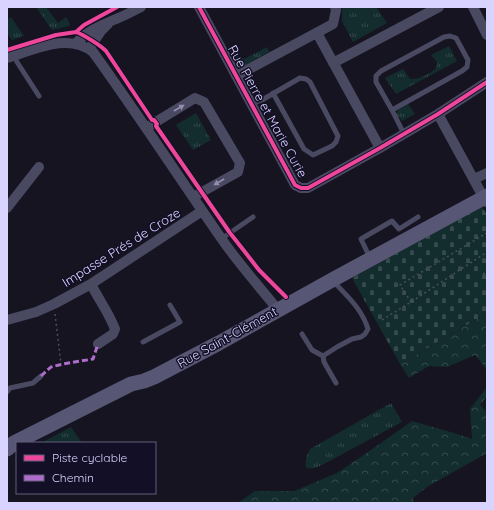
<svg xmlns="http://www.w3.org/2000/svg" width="494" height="510" font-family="Quicksand,sans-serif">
<defs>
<pattern id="grass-tufts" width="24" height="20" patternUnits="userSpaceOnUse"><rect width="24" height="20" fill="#132c2d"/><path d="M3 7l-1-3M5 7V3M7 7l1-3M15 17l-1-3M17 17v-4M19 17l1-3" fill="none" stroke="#354a4c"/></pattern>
<pattern id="forest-crowns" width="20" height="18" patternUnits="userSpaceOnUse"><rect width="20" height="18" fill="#132c2d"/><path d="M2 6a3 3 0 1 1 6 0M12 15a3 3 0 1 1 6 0" fill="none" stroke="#354a4c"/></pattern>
<pattern id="cemetery-stones" width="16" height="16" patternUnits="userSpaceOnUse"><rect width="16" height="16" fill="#132c2d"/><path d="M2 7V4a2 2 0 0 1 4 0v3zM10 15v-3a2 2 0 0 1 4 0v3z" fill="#354a4c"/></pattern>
</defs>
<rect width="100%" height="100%" fill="#161421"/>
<path fill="url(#grass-tufts)" d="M 36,7 L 46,7 L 58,23 L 66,17 L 70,24 L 69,26 L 52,30 Z
M 342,7 L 376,7 L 387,23 L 353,42 L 342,21 Z
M 11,17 L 24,36 L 12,40 L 7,33 L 7,20 Z
M 449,46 L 457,61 L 396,94 L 385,78 L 403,69 L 410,79 C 417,80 430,74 435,69 C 437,66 437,65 437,62 L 431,55 Z
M 267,47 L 269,52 L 244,66 L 238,63 L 235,55 L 237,54 L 244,59 Z
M 408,104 L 415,114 L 402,121 L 396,114 L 398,110 Z
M 196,113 L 211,140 L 193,150 L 176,125 Z
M 391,403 L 402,422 L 324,464 C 319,466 312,471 306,467 C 305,460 307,455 310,449 Z
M 71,427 L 82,443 L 41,443 Z"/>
<path fill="url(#forest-crowns)" d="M 487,313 L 487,370 L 475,355 L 447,367 L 429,366 L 409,378 L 400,364 Z
M 487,387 L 487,396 L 480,405 L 487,412 L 487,453 L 427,487 L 413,498 L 414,503 L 238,503 L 255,491 L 294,491 L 337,473 L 368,452 L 412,421 L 461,435 L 472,439 L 470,409 Z"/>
<path fill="url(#cemetery-stones)" d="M 482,206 L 487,215 L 487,313 L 400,364 L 352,278 Z"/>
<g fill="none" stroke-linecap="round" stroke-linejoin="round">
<path stroke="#44505f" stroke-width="1.5" stroke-dasharray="2 3" stroke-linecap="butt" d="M 487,233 L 485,234 L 487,238
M 483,274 L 487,272
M 411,302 L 400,285 L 485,234
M 55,314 L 61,364
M 382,320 L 411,302 L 487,252"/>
<path stroke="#4a4962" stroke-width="5" d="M 14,56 L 17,62 L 39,96
M 251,104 L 262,100 L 300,78 L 306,79 L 310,82 L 338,136 L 336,142 L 332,146 L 313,155 L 304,149 L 273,93
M 392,110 L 462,71 L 467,67 L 468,60 L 456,38 L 450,36 L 444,37 L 381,71 L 376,76 L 376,82 L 392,110 L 404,134
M 221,239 L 253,217
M 370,258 L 361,239 L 392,221 L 399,229 L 418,217
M 302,334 L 312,350 L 323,356 L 337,347 L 352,339 L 361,337 L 365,334 L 368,329 C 362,309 347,296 334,282
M 143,342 L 180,322 L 170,305
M 323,356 L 324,362 L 336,383
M 7,392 L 10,388 L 33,383 L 41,376"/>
<path stroke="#4a4962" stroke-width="10" d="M 199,7 L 295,185 L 301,188 L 308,188 L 380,148 L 438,114 L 487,82
M 473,7 L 487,35
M 317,33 L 380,148
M 76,43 C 88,30 100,26 116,19 C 124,16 133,11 141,7
M 89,49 L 101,31 L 108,24
M 7,58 C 34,50 68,32 93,52 C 137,113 178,176 221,238 C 238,263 259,286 278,310
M 333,63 L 439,7
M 236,76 L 333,24 L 336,10 L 335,7
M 438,114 L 486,202
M 146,128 L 195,98 L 204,102 L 240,163 L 238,172 L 193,197
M 474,179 L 487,173
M 7,208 L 39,167
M 91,284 C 99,300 109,313 115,329 L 113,334 L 98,344
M 7,320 L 36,312 L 54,304 L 91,284 L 202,211"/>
<path stroke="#575674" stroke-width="15" d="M 7,449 L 14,443 L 131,384 L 144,381 L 154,377 L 219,343 L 332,280 L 487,196"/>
<path stroke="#b06ccc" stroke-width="3" stroke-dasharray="6 3" stroke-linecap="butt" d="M 41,376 L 51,367 L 63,364 L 93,359 L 98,344"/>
<g stroke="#130f26" stroke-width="6">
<path id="cycleway" d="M 199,7 L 295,185 L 301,188 L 308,188 L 380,148 L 438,114 L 487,82
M 76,32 C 84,35 100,45 106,51 L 152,120 L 154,120 L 157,124 L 156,126 L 230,233 L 245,252 L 259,270 L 286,297
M 7,50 L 56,35 L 76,32 L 84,25 L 117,7"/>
</g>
<use href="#cycleway" stroke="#ed469a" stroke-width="4"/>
</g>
<defs><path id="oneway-solid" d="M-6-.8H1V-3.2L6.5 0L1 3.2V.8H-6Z"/></defs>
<g fill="#928eb0">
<use href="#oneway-solid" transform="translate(179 108) rotate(-30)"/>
<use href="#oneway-solid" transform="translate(219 182) rotate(150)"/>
</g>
<g text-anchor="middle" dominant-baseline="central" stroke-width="3" stroke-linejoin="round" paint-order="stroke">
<g font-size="13" fill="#d9d4ff" stroke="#130f26">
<text transform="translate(268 111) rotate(61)">Rue Pierre et Marie Curie</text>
<text transform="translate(121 247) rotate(-32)">Impasse Prés de Croze</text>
<text transform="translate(227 337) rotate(-29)">Rue Saint-Clément</text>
</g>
</g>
<rect width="494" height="510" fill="none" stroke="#d9d4ff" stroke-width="16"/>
<rect x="16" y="442" width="140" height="52" fill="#130f26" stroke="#625e7d"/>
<rect x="24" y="455" width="20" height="6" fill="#ed469a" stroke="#625e7d"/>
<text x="52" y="462" font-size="12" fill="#d9d4ff">Piste cyclable</text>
<rect x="24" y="475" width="20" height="6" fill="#b06ccc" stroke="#625e7d"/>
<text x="52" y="482" font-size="12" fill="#d9d4ff">Chemin</text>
</svg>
